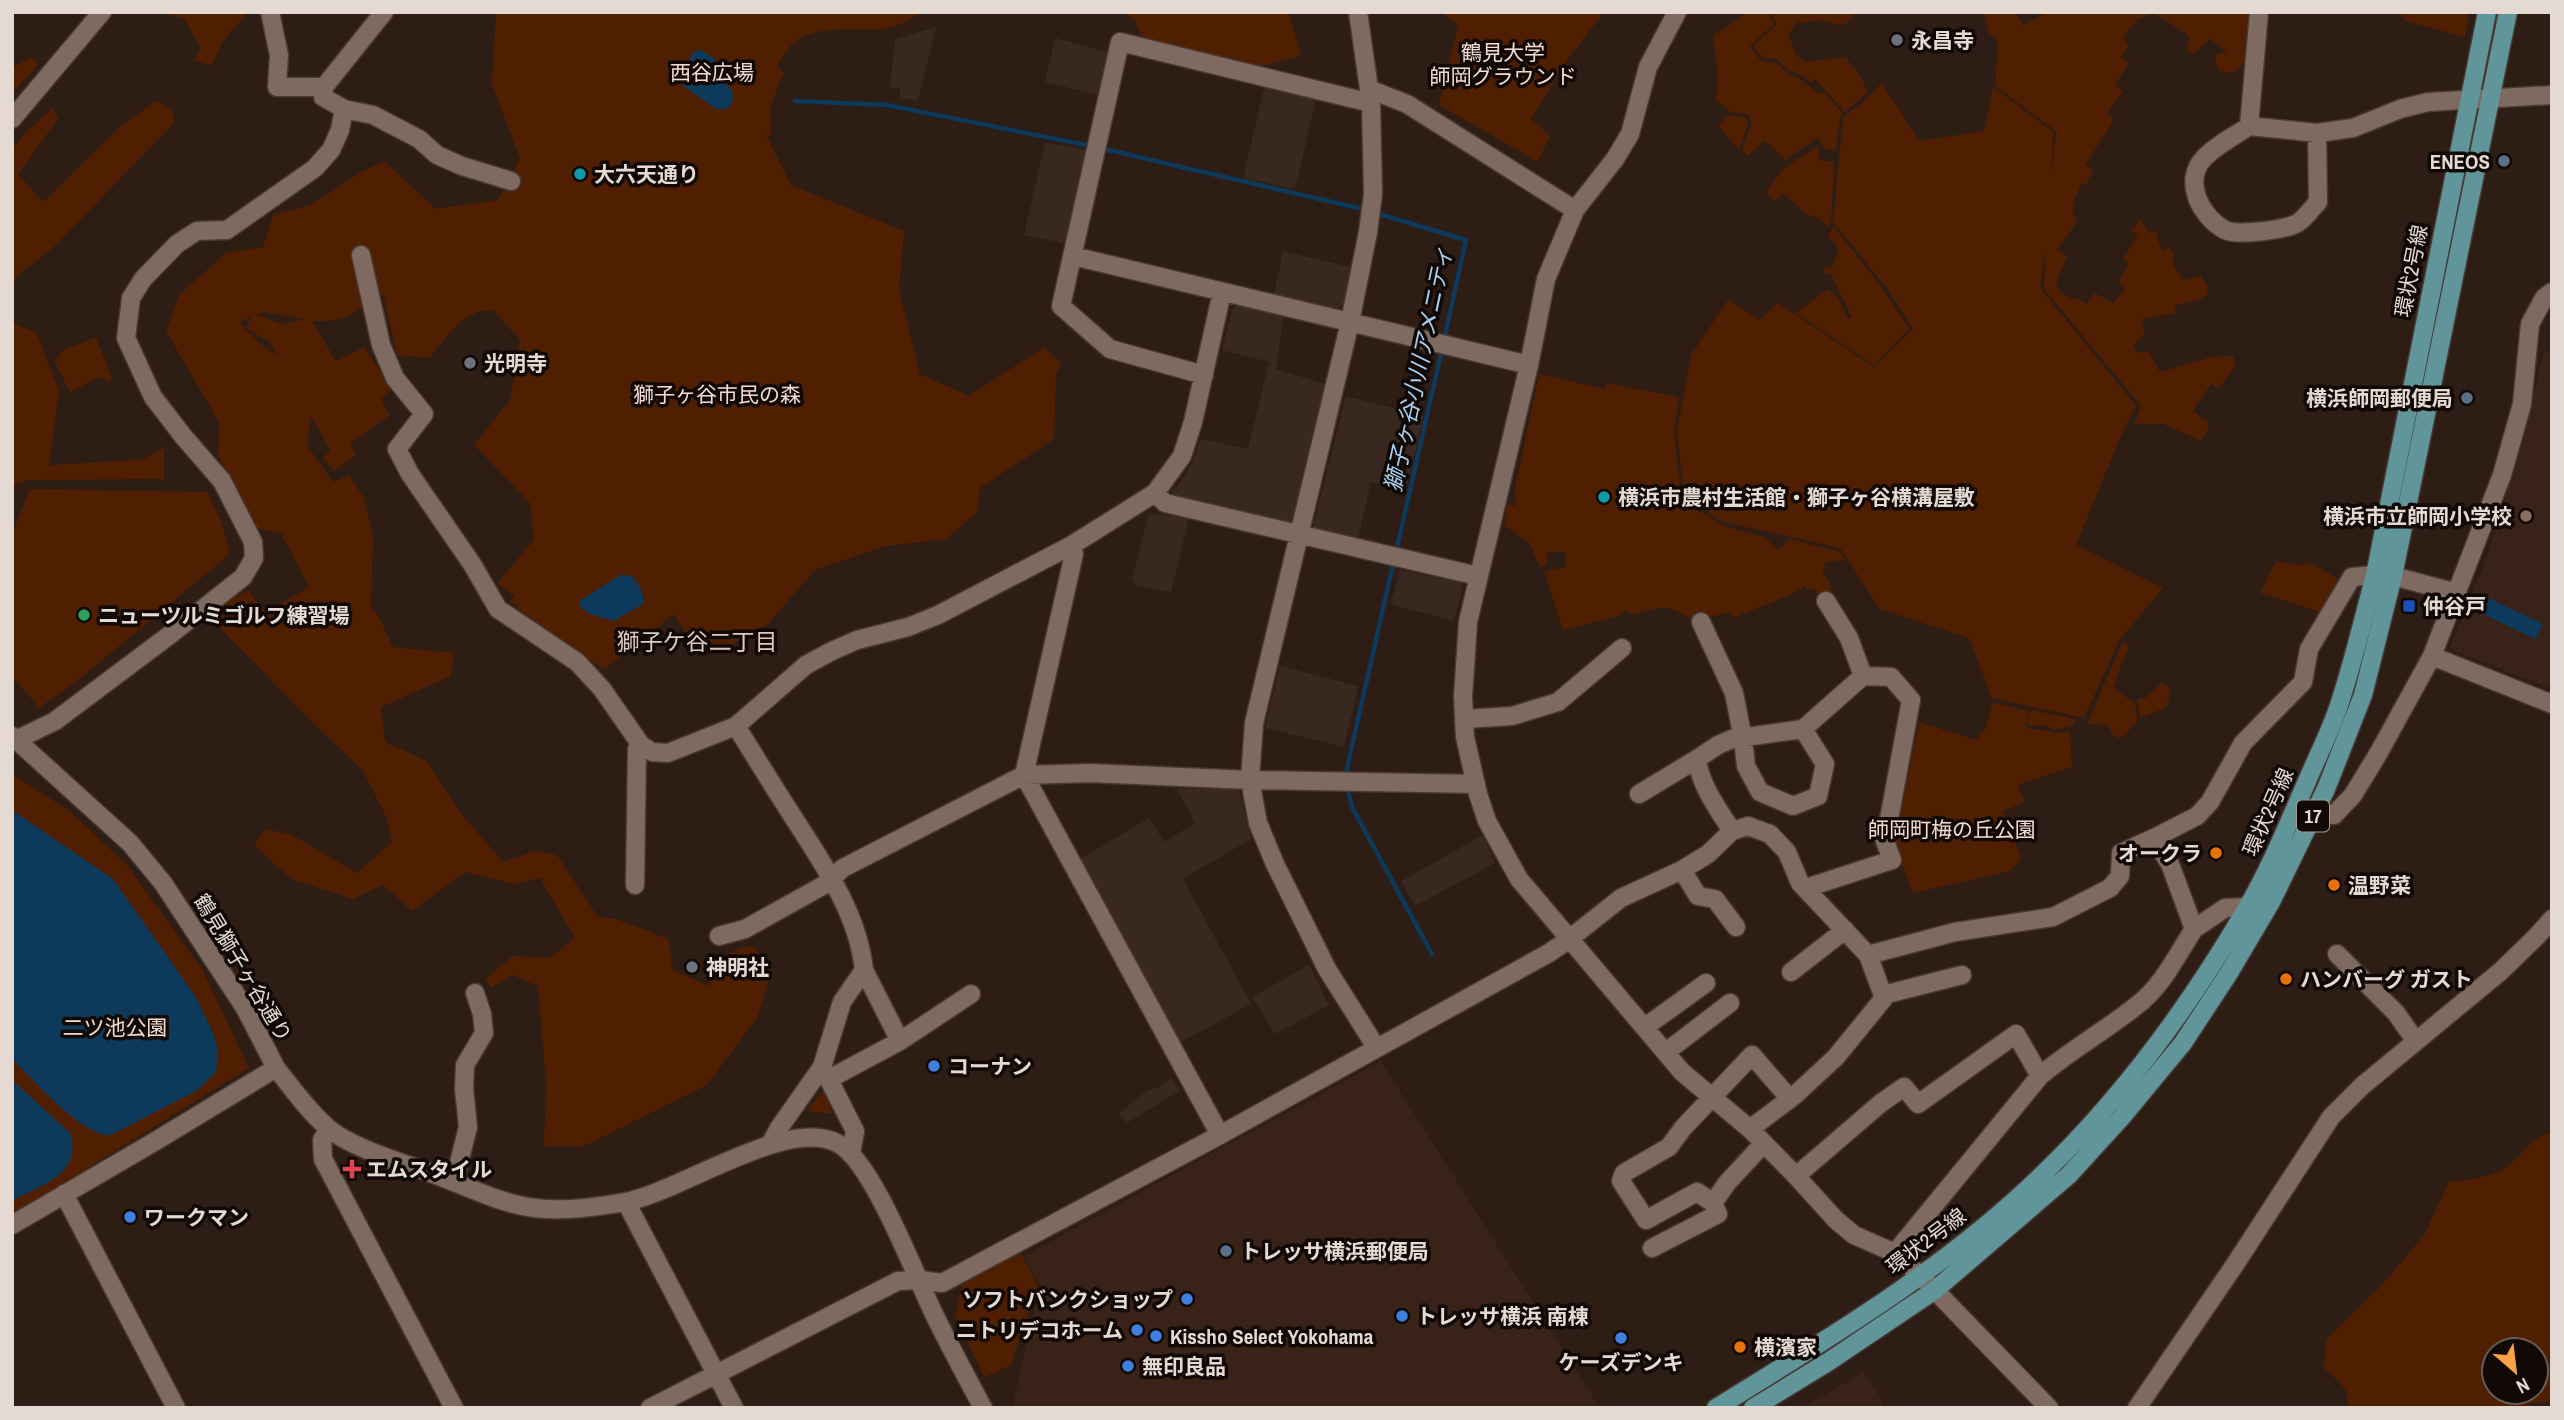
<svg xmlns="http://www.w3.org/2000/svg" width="2564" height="1420" font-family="'Archivo Narrow','Noto Sans JP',sans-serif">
<rect width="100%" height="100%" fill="#2d1d15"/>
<path fill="#392217" d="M 2544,351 L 2552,353 L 2552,689 L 2449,649 L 2483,568 L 2516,464 Z
M 1381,1061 L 1600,1408 L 1012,1408 L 1040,1287 L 1024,1256 Z
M 1864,1372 L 1881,1398 L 1885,1408 L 1801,1408 Z"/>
<path fill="#39281f" d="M 936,27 L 918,100 L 900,99 L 900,88 L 890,88 L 895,39 Z
M 1055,38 L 1113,53 L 1103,96 L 1045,82 Z
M 1264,88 L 1316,100 L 1295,189 L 1243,178 Z
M 1045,142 L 1090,151 L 1068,240 L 1062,243 L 1024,235 Z
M 1283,251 L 1350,267 L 1345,303 L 1333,311 L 1274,295 Z
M 1239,304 L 1284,315 L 1276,369 L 1325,384 L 1293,520 L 1288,525 L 1173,496 L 1171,491 L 1177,487 L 1192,464 L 1201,439 L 1248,449 L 1269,362 L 1222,350 L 1232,310 Z
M 1346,396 L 1424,416 L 1406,489 L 1371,482 L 1358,539 L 1316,532 L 1313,527 Z
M 1149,513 L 1189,518 L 1171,592 L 1135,585 L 1132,578 Z
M 1400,570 L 1461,583 L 1463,586 L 1454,621 L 1391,605 Z
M 1280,666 L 1358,686 L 1344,747 L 1265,728 Z
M 1177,789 L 1239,789 L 1251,839 L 1183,879 L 1251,1004 L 1179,1043 L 1079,860 L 1149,818 L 1164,842 L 1195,823 Z
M 1483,835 L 1495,863 L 1415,906 L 1401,881 Z
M 1309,965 L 1329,1005 L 1275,1034 L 1252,997 Z
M 1171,1078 L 1181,1090 L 1127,1123 L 1118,1114 L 1148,1090 L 1159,1087 Z"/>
<path fill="#501f01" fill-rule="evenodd" d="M 161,12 L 248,12 L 223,41 L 211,66 L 194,60 L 201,48 L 184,19 Z
M 496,12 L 923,12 C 913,17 900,26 888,28 C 843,34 800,16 777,67 L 784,72 L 770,108 L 771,135 L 766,134 L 791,185 L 904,231 L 899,290 L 920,374 L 969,396 L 1044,347 L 1061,363 L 1056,374 L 1054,439 L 980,488 L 977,512 L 946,539 L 886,546 L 815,570 L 768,624 L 724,649 L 698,654 L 674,614 L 604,669 L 548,632 L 509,601 L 515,597 L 497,583 L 534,540 L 530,503 L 474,445 L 510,400 L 520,340 L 493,310 C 464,308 446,339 429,358 L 397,355 L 383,293 C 357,312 345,323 312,321 L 336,361 L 364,347 L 392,389 L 381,399 L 390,415 L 350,444 L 356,455 L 334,471 L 323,458 L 330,450 L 311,415 L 307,445 L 333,482 L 349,475 L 364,498 L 373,535 L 371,608 L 378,615 L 393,647 L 454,653 L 451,676 L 381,707 L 385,742 L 427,761 L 458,810 L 503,862 L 536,851 L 557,855 L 598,917 L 616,919 L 669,939 L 672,969 L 708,986 C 721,962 723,949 753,946 L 772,970 L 757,1018 L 707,1085 L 584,1146 L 544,1146 L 546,1084 L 538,986 L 512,975 L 491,987 L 485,979 L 513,956 L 549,958 L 575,938 L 540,878 L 515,884 L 465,872 L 412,911 L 383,885 L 353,899 L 291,879 L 254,845 L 266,829 L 292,835 L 357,873 L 392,842 L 386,816 L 363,771 L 311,721 L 210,618 L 231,598 L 248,591 L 266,612 L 309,587 L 281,533 L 256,528 L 218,455 L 219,422 L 166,331 L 179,295 L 226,253 L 263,247 L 273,215 L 311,205 L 359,173 L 384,161 L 436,209 L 498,200 L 520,159 L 492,84 ZM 265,312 L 305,319 L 281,324 L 257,315 ZM 251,317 L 246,328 L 270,342 L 277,356 L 257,341 L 239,322 Z
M 1121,12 L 1289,12 L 1301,56 L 1259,67 L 1143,39 L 1134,19 Z
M 1441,12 L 1604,12 L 1566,62 L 1531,119 L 1550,136 L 1538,162 L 1439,105 L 1458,25 Z
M 1748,12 L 1773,12 L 1770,18 L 1774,24 L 1750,46 L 1761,61 L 1777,63 L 1789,75 L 1796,76 L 1819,94 L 1824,92 L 1843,114 L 1840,117 L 1836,151 L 1823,148 L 1819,137 L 1785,160 L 1765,140 L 1748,156 L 1742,150 L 1752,122 L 1748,114 L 1730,112 L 1716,100 L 1718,76 L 1713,36 Z
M 1776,12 L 1856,12 C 1840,34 1840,22 1821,21 C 1810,19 1809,25 1797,21 L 1788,35 L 1797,56 L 1806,62 L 1845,57 L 1859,74 L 1868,92 L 1845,112 L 1815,79 L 1811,82 L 1794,71 L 1788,71 L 1777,59 L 1763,58 L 1753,46 L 1777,24 L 1772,17 Z
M 1983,12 L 2017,12 L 2022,26 L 2048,12 L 2253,12 L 2248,63 L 2244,62 L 2234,73 L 2220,71 L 2215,62 L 2217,54 L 2227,51 L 2210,39 L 2193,54 L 2186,50 L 2190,37 L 2154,13 L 2137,20 L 2123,37 L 2128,46 L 2121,58 L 2129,63 L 2115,85 L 2123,91 L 2107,113 L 2114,120 L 2086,164 L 2093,172 L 2086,184 L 2081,185 C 2075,199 2068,208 2077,222 L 2057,250 L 2067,256 L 2056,283 L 2059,290 L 2071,299 L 2077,298 L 2086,304 L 2095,293 L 2113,303 L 2125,289 L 2118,282 L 2129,264 L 2123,259 L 2138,236 L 2131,231 L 2141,219 L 2149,233 L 2155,231 L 2162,251 L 2170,248 L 2174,254 L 2172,263 L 2184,280 L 2201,276 L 2207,285 L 2208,294 L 2199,300 L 2174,306 L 2176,313 L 2141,319 L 2145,334 L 2133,346 L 2137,353 L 2148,351 L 2160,372 L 2211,357 L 2233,356 L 2236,365 L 2219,388 L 2211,384 L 2193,411 L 2207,421 L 2209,427 L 2202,441 L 2163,424 L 2134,424 L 2141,406 L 2044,289 L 2046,244 L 2040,288 L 2136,406 L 2120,438 L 2076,545 L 2163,588 L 2119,641 L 2084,718 L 1992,698 L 1969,638 L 1880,609 L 1840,548 L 1720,521 L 1684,495 L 1677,431 L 1691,355 L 1728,300 L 1760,320 L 1778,303 L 1874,367 L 1913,329 L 1887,288 L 1833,222 L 1843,117 L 1861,104 L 1882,83 L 1919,141 L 1984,131 L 1993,87 L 2053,132 L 2052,175 L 2056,131 L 1995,86 L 1998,43 L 1995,36 L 1989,34 Z
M 2398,12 L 2466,12 L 2468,18 L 2465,37 L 2405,21 Z
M 31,57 L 39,64 L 16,89 L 12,90 L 12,68 Z
M 156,101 L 172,109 L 175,122 L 53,248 L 17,276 L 12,286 L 12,149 L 28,130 L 53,108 L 58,119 L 18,174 L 43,202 L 121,126 Z
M 1728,115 L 1746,118 L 1748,123 L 1739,150 L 1718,126 Z
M 1818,146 L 1820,160 L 1834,162 L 1831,223 L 1827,227 L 1820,218 L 1806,214 L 1783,193 L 1775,201 L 1766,192 L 1784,168 Z
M 1834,227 L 1884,290 L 1909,329 L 1874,365 L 1796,313 L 1828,289 L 1838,298 L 1848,319 L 1852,317 L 1830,273 L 1825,274 L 1823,269 L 1832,267 L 1839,249 L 1828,236 Z
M 12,323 L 36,332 L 59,391 L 49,465 L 141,460 L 164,448 L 164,479 L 27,480 L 12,485 Z
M 96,337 L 112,379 L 106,382 L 102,376 L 70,392 L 54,360 L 60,356 L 59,352 Z
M 1539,374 L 1605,389 L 1606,383 L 1679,397 L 1674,431 L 1681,498 L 1723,526 L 1764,537 L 1778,550 L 1789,539 L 1840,552 L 1844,560 L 1826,562 L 1822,571 L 1830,583 L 1832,598 L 1821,602 L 1814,588 L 1808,591 L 1805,586 L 1792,594 L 1733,618 L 1729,612 L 1695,621 C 1668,605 1663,605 1633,615 L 1627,610 L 1618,616 L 1563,630 L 1544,571 L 1566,567 L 1566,552 L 1547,552 L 1547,565 L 1540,567 L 1529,543 L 1504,525 L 1507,504 L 1516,506 L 1515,489 Z
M 30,489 L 207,492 L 222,523 L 230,554 L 71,686 L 37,709 L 36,704 L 12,676 L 12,533 Z
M 2276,561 L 2298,565 L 2313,564 L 2345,583 L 2327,614 L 2260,593 Z
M 2122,643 L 2129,645 L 2113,688 L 2135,703 L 2137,721 L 2124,736 L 2118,738 L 2112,734 L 2109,725 L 2087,724 Z
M 2161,683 L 2170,687 L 2169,700 L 2165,708 L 2140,718 L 2137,700 L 2147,697 Z
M 1993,702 L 2028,711 L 2027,718 L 2031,710 L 2075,719 L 2073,726 L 2054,730 L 2045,725 L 2032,726 L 2026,723 L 2025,724 L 2030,729 C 2045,729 2055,735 2070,732 L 2072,767 L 2017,785 L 2025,802 L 2003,811 L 2021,858 L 2011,871 L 1913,893 L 1894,844 L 1919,722 L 1976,740 L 1986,727 Z
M 12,774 L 71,812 L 127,865 L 202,969 L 249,1068 L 12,1215 Z
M 823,1091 L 833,1114 L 806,1111 Z
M 2552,1132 L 2552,1402 L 2531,1402 L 2526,1408 L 2346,1408 C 2353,1389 2336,1380 2324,1368 L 2326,1339 L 2382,1285 L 2424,1235 L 2449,1182 C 2465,1180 2489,1178 2503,1169 C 2523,1157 2525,1141 2552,1132 ZM 2494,1350 L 2536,1350 L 2536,1392 L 2494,1392 Z
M 1021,1253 L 1038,1285 L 1011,1365 L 985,1377 L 955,1318 L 962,1282 Z"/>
<path fill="#0d3a5b" d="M 701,50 L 714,58 L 717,63 C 712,77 722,81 732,90 L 733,101 L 727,109 L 716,109 L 683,86 L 682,76 L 693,52 Z
M 621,575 L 632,576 C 639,586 644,591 643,604 L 614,621 L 590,614 L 581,608 L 579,601 Z
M 2488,598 L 2543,624 L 2535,639 L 2481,613 Z
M 12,810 L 113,879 L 196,997 L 213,1033 L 218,1050 L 216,1072 L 198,1090 L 111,1135 C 82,1137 33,1079 12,1059 Z
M 12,1080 L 70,1133 C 83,1174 42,1185 12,1201 Z"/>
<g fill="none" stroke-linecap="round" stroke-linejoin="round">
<path stroke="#0d3a5b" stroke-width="4.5" d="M 795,101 L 887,105 L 1091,146
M 1100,148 L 1367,210
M 1376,213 L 1466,240 L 1444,340
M 1396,552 L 1442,349
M 1345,777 L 1394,560
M 1347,786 L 1352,807 L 1432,954"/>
<g stroke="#473934" stroke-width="21">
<path id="minor" d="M 270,12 L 279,55 L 277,87 L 324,87
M 1358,12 L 1371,103 L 1373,194 L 1368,232 L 1350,322 L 1254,723 L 1250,780 L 1258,823 L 1275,864 L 1327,969 L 1376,1047
M 1677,12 L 1648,67 L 1630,134 L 1615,159 L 1575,210 L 1546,279 L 1529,365 L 1468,622 L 1463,697 L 1465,737 L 1478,794 L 1487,821 L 1519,879 L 1682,1072 L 1750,1129 L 1796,1176 L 1836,1220 L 1854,1235 L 1895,1253 L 1920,1275 L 2049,1408
M 2259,12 L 2249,126 C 2235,136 2216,145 2204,158 C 2182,181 2201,217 2225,230 C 2236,236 2289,230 2299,222 C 2306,217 2312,208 2318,202 L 2317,133
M 1369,89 L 1407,104 L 1575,210
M 344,109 L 373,115 L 419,139 L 437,155 L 462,166 L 511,181
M 2249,126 L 2317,133 L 2353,128 L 2400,109 L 2428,102 L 2552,95
M 361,255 L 381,345 L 395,378 L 424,414 L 397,449 L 410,474 L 472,564 L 498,609 L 577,662 L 602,689 L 641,745 L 652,752 L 668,753 L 736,726 L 806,665 L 832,651 L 857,640 L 908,627 L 938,615 L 1072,545 L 1155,493 L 1182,456 L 1193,422 L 1222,292
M 1073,256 L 1529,365
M 1204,375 L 1110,349 L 1061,306 L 1120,42 L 1371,103
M 1155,493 L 1165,503 L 1478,576
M 1072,545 L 1074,554 L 1024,775 L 1220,1135
M 2393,576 L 2457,593
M 1826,601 L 1849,638 L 1863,676
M 1701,622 L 1734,693 L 1743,739 L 1746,766 L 1760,792 L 1793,806 L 1818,796 L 1825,764 L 1803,729
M 2432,656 L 2552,704
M 1464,719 L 1512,716 L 1558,702 L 1622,648
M 736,726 C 756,758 776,791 797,823 C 826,868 858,915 864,970 L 842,1002 L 822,1067 L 779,1128 L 771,1143
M 16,740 L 55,721 L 171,634 L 243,577 L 254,558 L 253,542 L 222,481 L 183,436 L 153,397 L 126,338 L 131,298 L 143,279 L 177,244 L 197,231 L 227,230 L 315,168 L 331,150 L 340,130 L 344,109 L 323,97 L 324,87 L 384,12
M 1639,794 L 1697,759
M 2303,817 L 2315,813 L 2334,815 L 2353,795 L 2378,754 L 2432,656 L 2502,475 L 2522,404 L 2530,324 L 2544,298 L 2552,292
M 1732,831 C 1718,809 1700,785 1697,759 L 1718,745 L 1732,739 L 1803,729 L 1863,676 L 1891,677 L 1911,700 L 1885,841 L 1892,860 L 1806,888
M 2154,838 L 2197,816 L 2210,802 L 2243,743 L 2303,682 L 2309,649 L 2352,577 L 2375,575
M 1682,870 L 1698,896 L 1715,899 L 1736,927
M 635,885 L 637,749 L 641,745
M 719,936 L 745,929 L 824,885 L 843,868 L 1024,775 L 1090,773 L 1250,780 L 1476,784
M 1568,940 L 1621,898 L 1682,870 L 1708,854 L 1732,831 L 1748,826 L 1770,834 L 1787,852 L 1800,883 L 1868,955 L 1884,998 L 1836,1057 L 1795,1095 L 1750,1129
M 2337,954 L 2396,1013 L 2415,1040
M 1868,955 L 1955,932 L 2053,917 L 2110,888 L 2120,876 L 2121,853 L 2154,838 L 2170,864 L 2194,929 L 2225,908 L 2248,907
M 864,970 L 900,1041
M 1791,972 L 1845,930
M 1883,995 L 1962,975
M 1645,1027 L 1706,983
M 1666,1052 L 1730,1003
M 824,1070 L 855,1131 L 851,1154
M 829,1079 L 900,1041 L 971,994
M 1796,1176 L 1881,1103 L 1904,1087 L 1918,1104 L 2016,1034 L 2040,1076
M 454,1182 L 468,1127 L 464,1089 L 465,1065 L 484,1033 L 482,1014 L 475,993
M 64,1194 L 176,1408
M 626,1202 L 734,1408
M 1713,1203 L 1697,1192 L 1646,1220 L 1621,1181 L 1624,1173 L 1669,1147 L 1683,1128 L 1752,1055 L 1790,1099
M 1652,1248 L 1718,1214 L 1713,1203 L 1727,1183 L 1764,1143
M 1895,1253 L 2040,1076 C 2070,1050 2105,1031 2136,1006 C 2162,987 2177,955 2194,929
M 650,1408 L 898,1281 L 920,1280
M 2137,1408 L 2236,1263 L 2331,1117 L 2362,1086 L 2501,971 L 2537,936 L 2552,919"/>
</g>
<g stroke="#473934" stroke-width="21">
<path id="tertiary" d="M 276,1068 C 292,1088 308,1111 328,1128 C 351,1148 409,1165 439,1176 C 470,1188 502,1204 535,1208 C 563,1212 597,1207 625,1202 C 681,1192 788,1115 839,1144 C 873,1163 915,1275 934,1314 C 949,1345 966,1376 983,1408
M 329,1129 L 322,1140 L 323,1159 L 454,1408
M 920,1280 L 942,1283 L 1220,1135 L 1549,953 L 1568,940"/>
</g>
<g stroke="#473934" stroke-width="21">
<path id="secondary" d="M 12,119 L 102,12
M 12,736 L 130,843 L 163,883 L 245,1008 L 276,1068 L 154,1142 L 12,1225"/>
</g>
<g stroke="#473934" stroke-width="21">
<path id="primary" d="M 1716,1408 C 1829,1338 1947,1268 2043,1174 C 2123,1097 2191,1004 2247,908 C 2271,867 2289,822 2308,779 C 2318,755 2330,732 2338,708 C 2353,664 2363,619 2375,575 L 2487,12
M 1753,1408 L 1828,1362 L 1935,1290 L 2069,1175 L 2121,1118 L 2183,1043 L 2229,973 L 2271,902 L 2326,789 L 2363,695 L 2393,576 L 2508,12"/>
</g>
<use href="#minor" stroke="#7e6a60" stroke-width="18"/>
<use href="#tertiary" stroke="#7e6a60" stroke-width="18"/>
<use href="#secondary" stroke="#7e6a60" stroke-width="18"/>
<use href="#primary" stroke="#60959a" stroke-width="18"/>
</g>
<g fill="#6b7280" stroke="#100906" stroke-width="2.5">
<circle cx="1897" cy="40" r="7"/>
<circle cx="470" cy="363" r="7"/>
<circle cx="692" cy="967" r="7"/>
</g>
<g fill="#5c6f8a" stroke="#100906" stroke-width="2.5">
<circle cx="2504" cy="161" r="7"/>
<circle cx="2467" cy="398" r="7"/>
<circle cx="1226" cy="1251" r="7"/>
</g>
<g fill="#0f9aa8" stroke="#100906" stroke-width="2.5">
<circle cx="580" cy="174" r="7"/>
<circle cx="1604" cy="497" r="7"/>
</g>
<circle fill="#8d6e63" stroke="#100906" stroke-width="2.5" cx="2526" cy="516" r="7"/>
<rect fill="#1a4fb4" stroke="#100906" stroke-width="2.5" x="2402" y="599" width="14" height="14" rx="3.5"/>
<circle fill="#2e9e5b" stroke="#100906" stroke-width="2.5" cx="84" cy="615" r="7"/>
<g fill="#e8710a" stroke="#100906" stroke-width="2.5">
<circle cx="2216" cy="853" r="7"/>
<circle cx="2334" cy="885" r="7"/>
<circle cx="2286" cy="979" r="7"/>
<circle cx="1740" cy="1347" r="7"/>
</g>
<g fill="#3f7fe0" stroke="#100906" stroke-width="2.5">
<circle cx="934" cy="1066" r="7"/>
<circle cx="130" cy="1217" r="7"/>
<circle cx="1187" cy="1299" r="7"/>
<circle cx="1402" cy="1316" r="7"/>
<circle cx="1137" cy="1330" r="7"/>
<circle cx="1156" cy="1336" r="7"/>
<circle cx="1621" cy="1338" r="7"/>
<circle cx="1128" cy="1366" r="7"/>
</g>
<path fill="#e0444e" stroke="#100906" stroke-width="2.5" d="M348.5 1158.5h7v7h7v7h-7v7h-7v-7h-7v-7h7z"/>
<g text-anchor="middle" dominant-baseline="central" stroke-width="7" stroke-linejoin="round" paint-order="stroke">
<rect fill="#100906" stroke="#a59b96" stroke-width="2" x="2297" y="800.5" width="32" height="31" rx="5"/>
<g font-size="19" font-weight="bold" fill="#e5d9d4">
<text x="2313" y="816">17</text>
</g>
<g font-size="21" font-weight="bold" fill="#e5d9d4" stroke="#100906" text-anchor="start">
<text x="1911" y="40">永昌寺</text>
<text x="2490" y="161" text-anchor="end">ENEOS</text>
<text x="594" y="174">大六天通り</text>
<text x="484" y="363">光明寺</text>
<text x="2453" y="398" text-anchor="end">横浜師岡郵便局</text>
<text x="1618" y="497">横浜市農村生活館・獅子ヶ谷横溝屋敷</text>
<text x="2512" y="516" text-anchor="end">横浜市立師岡小学校</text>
<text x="2423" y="606">仲谷戸</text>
<text x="98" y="615">ニューツルミゴルフ練習場</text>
<text x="2202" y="853" text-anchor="end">オークラ</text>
<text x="2348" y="885">温野菜</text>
<text x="706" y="967">神明社</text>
<text x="2300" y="979">ハンバーグ ガスト</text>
<text x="948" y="1066">コーナン</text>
<text x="366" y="1169">エムスタイル</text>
<text x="144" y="1217">ワークマン</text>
<text x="1240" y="1251">トレッサ横浜郵便局</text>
<text x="1173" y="1299" text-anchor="end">ソフトバンクショップ</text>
<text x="1416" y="1316">トレッサ横浜 南棟</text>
<text x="1123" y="1330" text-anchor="end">ニトリデコホーム</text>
<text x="1170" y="1336">Kissho Select Yokohama</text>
<text x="1754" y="1347">横濱家</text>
<text x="1621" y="1362" text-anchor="middle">ケーズデンキ</text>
<text x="1142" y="1366">無印良品</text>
</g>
<g font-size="21" fill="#f4dbd0" stroke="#100906">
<text x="1503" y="52">鶴見大学<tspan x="1503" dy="24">師岡グラウンド</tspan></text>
<text x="712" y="72">西谷広場</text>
<text x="717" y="394">獅子ヶ谷市民の森</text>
<text x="1952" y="829">師岡町梅の丘公園</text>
<text x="115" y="1027">二ツ池公園</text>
</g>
<g font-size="21" fill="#e5d9d4" stroke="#100906">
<text transform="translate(2411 271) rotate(-79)">環状2号線</text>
<text transform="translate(2268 812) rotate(-66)">環状2号線</text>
<text transform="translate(243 968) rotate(59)">鶴見獅子ヶ谷通り</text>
<text transform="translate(1926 1241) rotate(-37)">環状2号線</text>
</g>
<g font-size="23" font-style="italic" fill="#a9cff1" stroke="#100906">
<text transform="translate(1418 369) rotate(-78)">獅子ヶ谷小川アメニティ</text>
</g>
<g font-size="23" fill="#dfc8be" stroke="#100906">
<text x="697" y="641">獅子ケ谷二丁目</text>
</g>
</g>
<rect width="2564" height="1420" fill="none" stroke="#e5d9d4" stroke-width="28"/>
<g transform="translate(2515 1371) rotate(152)"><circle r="33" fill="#100906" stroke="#655c58" stroke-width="2"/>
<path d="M0-5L12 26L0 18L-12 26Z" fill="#f5a345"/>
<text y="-10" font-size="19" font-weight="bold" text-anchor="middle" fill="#e5d9d4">N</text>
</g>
</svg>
